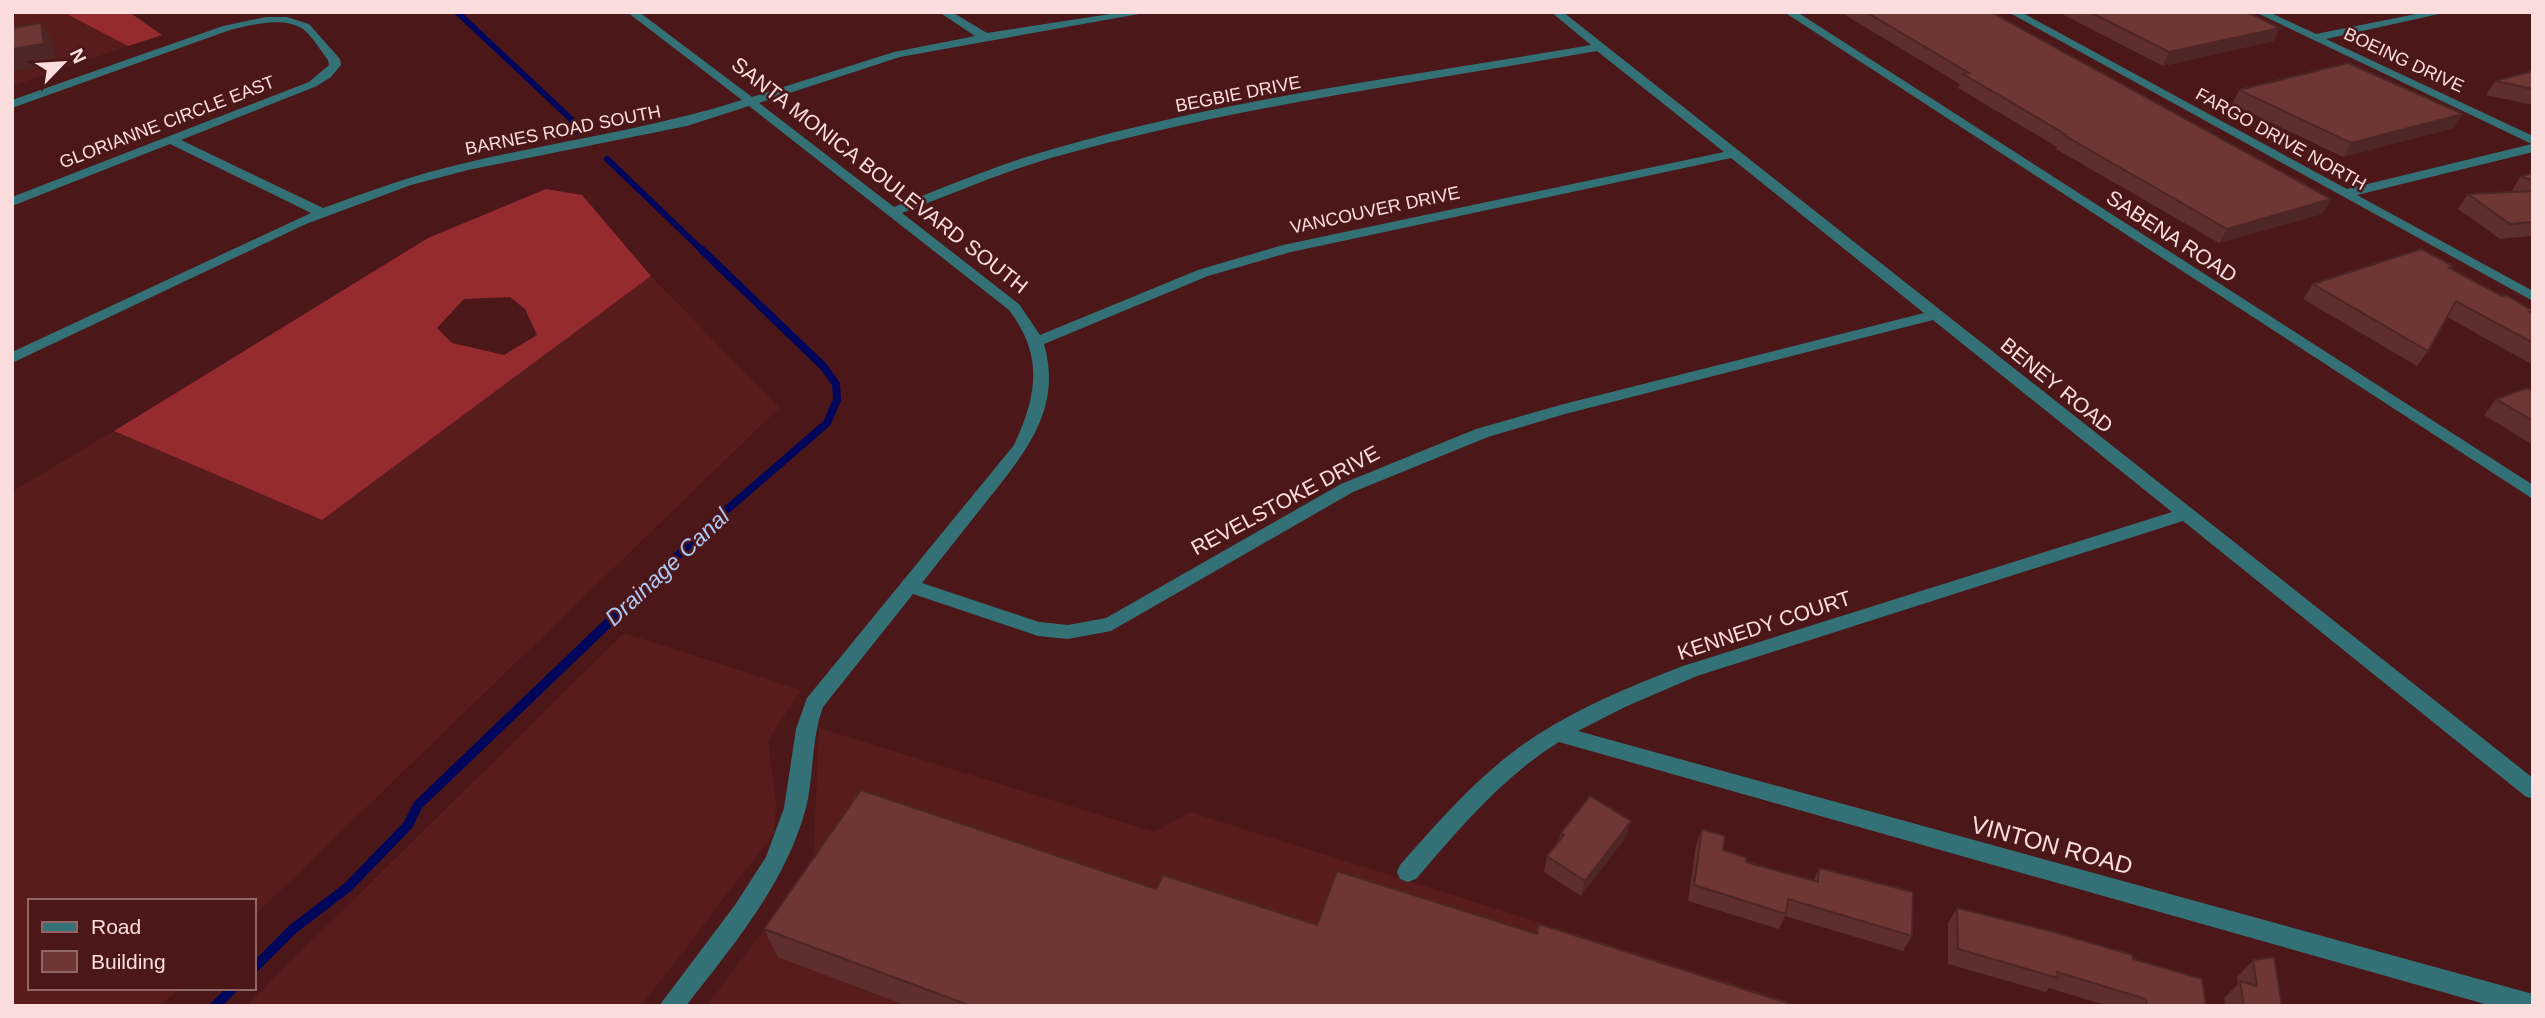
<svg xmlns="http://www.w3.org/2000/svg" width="2545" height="1018" font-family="Arial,sans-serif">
<rect width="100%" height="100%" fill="#4c1719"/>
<path fill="#591c1d" d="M 12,12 L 63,12 L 128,46 L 12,86 Z
M 651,276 L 779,408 L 254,916 L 254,901 L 30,901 L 30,988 L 179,988 L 161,1006 L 12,1006 L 12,492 L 114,431 L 322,520 Z
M 624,633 L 801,690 L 768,740 L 776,804 L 774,833 L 641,1006 L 246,1006 Z
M 819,728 L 1155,832 L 1190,812 L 1803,1006 L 707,1006 L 813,864 Z"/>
<path fill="#952a2f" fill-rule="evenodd" d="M 63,12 L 129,12 L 162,35 L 128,46 Z
M 546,189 L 582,195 L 651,276 L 322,520 L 114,431 L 428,238 ZM 510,297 L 525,309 L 537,335 L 504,355 L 452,343 L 437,328 L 464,299 Z"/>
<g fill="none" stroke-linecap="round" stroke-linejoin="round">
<path stroke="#00065a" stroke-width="6" d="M 457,12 L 571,119 L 575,132
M 607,159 L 704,252"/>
<path stroke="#00065a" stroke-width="8" d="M 650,582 L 715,520 L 827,423 L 837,400 L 836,384 L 823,366 L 702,250"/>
<path stroke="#00065a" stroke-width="10" d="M 254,968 L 293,929 L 348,887 L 408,825 L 418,805 L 652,581
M 215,1006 L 233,988"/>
<path fill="#337176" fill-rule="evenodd" d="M 627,12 L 639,12 L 752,97 L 894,52 L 975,36 L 939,12 L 952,12 L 987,33 L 1123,12 L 1150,12 L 900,57 L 759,103 L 894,207 C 937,190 980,172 1023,158 C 1207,100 1402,78 1591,45 L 1551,12 L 1563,12 L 2533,778 L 2533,799 L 2525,796 L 2183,521 L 1697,676 L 1625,707 L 1578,731 L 2533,994 L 2533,1006 L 2492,1006 L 1559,742 C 1502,777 1459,829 1416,879 L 1408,882 L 1400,879 L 1397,872 L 1400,865 C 1431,830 1462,794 1498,764 C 1551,719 1618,691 1683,666 L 2172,512 L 1933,320 L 1565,414 L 1488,437 L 1353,492 L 1111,631 L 1068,639 L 1038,636 L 913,594 L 823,707 C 811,740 814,775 806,808 C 785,885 733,945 686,1006 L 659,1006 L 735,905 L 766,857 L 784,808 L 796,729 L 807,698 L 1014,445 C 1037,395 1044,356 1009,310 L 749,106 L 687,126 L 468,170 L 411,185 L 306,224 L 12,363 L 12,352 L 311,213 L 170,144 L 12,206 L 12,197 L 309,82 L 329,65 L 328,60 C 320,50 313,37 303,29 C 282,16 252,25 230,30 L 12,108 L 12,100 L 223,26 L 266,17 L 287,17 L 309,24 L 340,59 L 341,65 L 331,77 L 317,86 L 181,140 L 323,208 C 370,191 416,174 465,163 C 558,141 651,129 742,100 ZM 1597,51 L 1724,152 L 1283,245 L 1198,270 L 1040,335 L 1019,304 L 902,213 C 952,194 1000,173 1051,158 C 1230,107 1415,83 1597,51 ZM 1731,158 L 1924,313 L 1560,405 L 1476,429 L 1341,484 L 1106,618 L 1068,625 L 1039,622 L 922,583 C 943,556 965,529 986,502 C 1024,454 1063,410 1044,344 L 1208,276 L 1291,252 Z
M 1784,12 L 1797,12 L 2533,485 L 2533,499 Z
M 2008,12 L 2021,12 L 2347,189 L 2532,144 L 2255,12 L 2269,12 L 2316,34 L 2426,12 L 2448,12 L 2326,39 L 2533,136 L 2533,152 L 2357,195 L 2533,291 L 2533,301 Z"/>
</g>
<path fill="#5f2e2e" d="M 1840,12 L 1991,12 L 2331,199 L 2322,214 L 2219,243 L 2056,149 L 2057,147 L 1958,88 L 1960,84 Z
M 2058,12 L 2247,12 L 2274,41 L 2163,66 Z
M 2533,71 L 2533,105 L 2486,95 L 2495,81 Z
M 2239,90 L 2454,128 L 2343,157 L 2232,104 Z
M 2533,173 L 2533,236 L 2500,239 L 2458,209 L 2468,194 L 2515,192 L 2512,190 L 2521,176 Z
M 2453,266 L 2451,269 L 2533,314 L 2533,365 L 2447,317 L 2428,351 L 2417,366 L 2303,299 L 2313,284 Z
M 2533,391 L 2533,445 L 2484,415 L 2496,399 Z
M 1702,829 L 1723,850 L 1746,862 L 1813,881 L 1819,868 L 1912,936 L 1903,951 L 1785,916 L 1779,929 L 1688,901 L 1696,845 Z
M 1561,833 L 1626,837 L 1581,896 L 1544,872 L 1547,856 L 1558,843 Z
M 1156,889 L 1317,925 L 1537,934 L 1797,1006 L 907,1006 L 778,957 L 764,929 Z
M 1957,908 L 2133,959 L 2206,1006 L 2108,1006 L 2049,988 L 2046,992 L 1948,964 L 1948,923 Z
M 2253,960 L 2282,1006 L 2225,1006 L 2224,998 L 2238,984 L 2237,977 Z"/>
<path fill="#4d2625" d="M 41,23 L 53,43 L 56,64 L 12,71 L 12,49 Z
M 2280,28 L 2274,41 L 2163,66 L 2169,52 Z
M 2463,114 L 2454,128 L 2343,157 L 2351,143 Z
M 2331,199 L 2322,214 L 2219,243 L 2227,229 Z
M 1631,821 L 1626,837 L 1581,896 L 1585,881 Z"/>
<path fill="#6e3635" stroke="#4d2625" stroke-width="2" d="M 1866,12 L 1991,12 L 2331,199 L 2227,229 L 2062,134 L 2065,134 L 1963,74 L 1969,73 Z
M 2090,12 L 2247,12 L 2280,28 L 2169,52 Z
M 41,23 L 44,44 L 12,49 L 12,28 Z
M 2348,63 L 2463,114 L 2351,143 L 2239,90 Z
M 2533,71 L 2533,89 L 2495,81 Z
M 2533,173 L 2533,181 L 2521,176 Z
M 2533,191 L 2533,222 L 2510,224 L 2468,194 Z
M 2421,249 L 2453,266 L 2449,268 L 2502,296 L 2506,295 L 2533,311 L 2533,312 L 2530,312 L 2533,314 L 2533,343 L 2456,301 L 2428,351 L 2313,284 Z
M 2527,388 L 2533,391 L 2533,421 L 2496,399 Z
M 861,790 L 1156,889 L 1163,875 L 1317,925 L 1337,871 L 1537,934 L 1539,924 L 1797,1006 L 971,1006 L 764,929 Z
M 1590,796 L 1631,821 L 1585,881 L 1547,856 L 1564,835 L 1561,833 Z
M 1702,829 L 1725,836 L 1723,850 L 1747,858 L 1746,862 L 1818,882 L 1819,868 L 1913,892 L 1912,936 L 1788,899 L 1786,914 L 1694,885 Z
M 1957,908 L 2054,932 L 2132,955 L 2133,959 L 2202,979 L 2206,1006 L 2147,1006 L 2146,999 L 2057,972 L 2058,978 L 1958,949 Z
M 2274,957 L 2282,1006 L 2244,1006 L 2240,981 L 2257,986 L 2253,960 Z"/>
<g text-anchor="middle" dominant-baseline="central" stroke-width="5" stroke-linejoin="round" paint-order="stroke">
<g font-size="18" fill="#fadddc" stroke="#4c1719">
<text transform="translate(2404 60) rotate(25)">BOEING DRIVE</text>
<text transform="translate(1238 94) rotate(-11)">BEGBIE DRIVE</text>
<text transform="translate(167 122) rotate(-21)">GLORIANNE CIRCLE EAST</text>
<text transform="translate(563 130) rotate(-11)">BARNES ROAD SOUTH</text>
<text transform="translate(2281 139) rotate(29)">FARGO DRIVE NORTH</text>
<text transform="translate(1375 210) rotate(-12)">VANCOUVER DRIVE</text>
</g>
<g font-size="21" fill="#fadddc" stroke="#4c1719">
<text transform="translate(880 175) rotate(38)">SANTA MONICA BOULEVARD SOUTH</text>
<text transform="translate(2172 236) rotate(33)">SABENA ROAD</text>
<text transform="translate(2057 385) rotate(39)">BENEY ROAD</text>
<text transform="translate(1285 500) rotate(-28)">REVELSTOKE DRIVE</text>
<text transform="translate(1764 625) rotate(-18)">KENNEDY COURT</text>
</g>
<g font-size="23" font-style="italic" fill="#adc6f2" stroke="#4c1719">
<text transform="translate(667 567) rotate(-43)">Drainage Canal</text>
</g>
<g font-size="24" fill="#fadddc" stroke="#4c1719">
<text transform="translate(2052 845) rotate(15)">VINTON ROAD</text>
</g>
</g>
<rect width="2545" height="1018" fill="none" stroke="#fadddc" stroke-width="28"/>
<rect x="28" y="899" width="228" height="91" fill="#4c1719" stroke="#926667" stroke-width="2"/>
<rect x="42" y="922" width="35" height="10" fill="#337176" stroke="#926667" stroke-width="2"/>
<text x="91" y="934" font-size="21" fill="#fadddc">Road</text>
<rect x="42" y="951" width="35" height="21" fill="#6e3635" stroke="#926667" stroke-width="2"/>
<text x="91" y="969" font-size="21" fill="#fadddc">Building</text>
<g transform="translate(63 63) rotate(65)" stroke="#4c1719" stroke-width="5" paint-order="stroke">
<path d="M0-5L12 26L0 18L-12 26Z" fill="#fadddc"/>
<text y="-10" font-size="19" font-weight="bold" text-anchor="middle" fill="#fadddc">N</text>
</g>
</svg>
